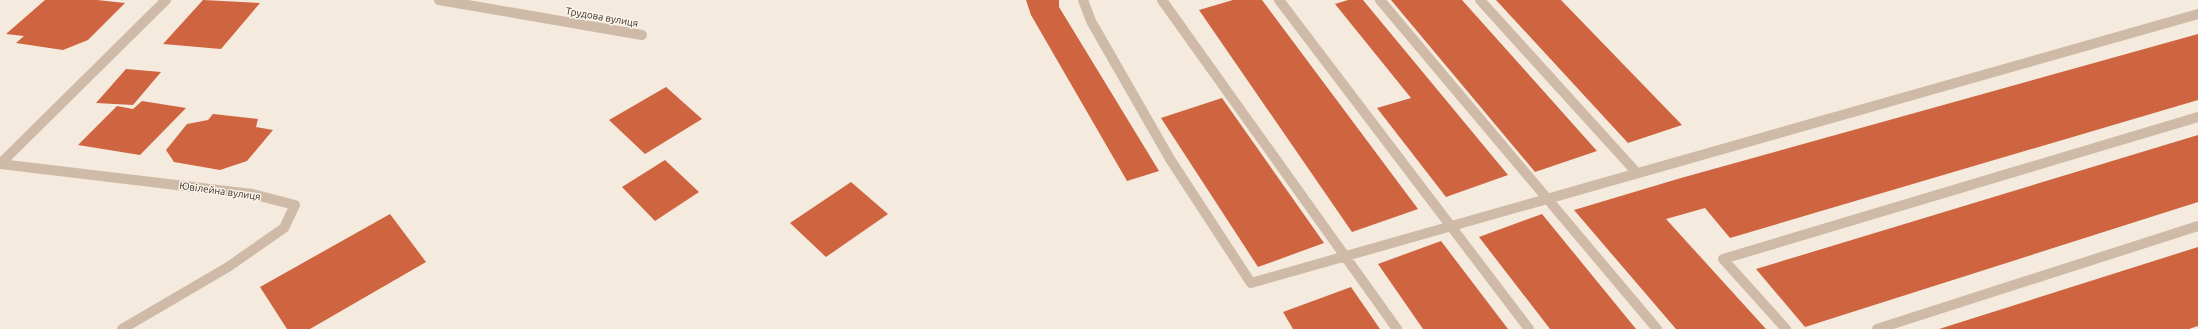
<svg xmlns="http://www.w3.org/2000/svg" width="2198" height="329" font-family="Ubuntu,sans-serif">
<rect width="100%" height="100%" fill="#f4eadd"/>
<path fill="#cf6540" d="M 45,0 L 97,0 L 125,3 L 88,40 L 63,50 L 16,43 L 24,36 L 6,34 Z
M 203,0 L 260,3 L 221,49 L 163,44 Z
M 1026,0 L 1059,0 L 1059,7 L 1159,171 L 1127,181 L 1031,15 Z
M 1233,0 L 1262,0 L 1418,209 L 1352,232 L 1199,10 Z
M 1348,0 L 1363,0 L 1508,175 L 1446,197 L 1377,108 L 1411,98 L 1335,4 Z
M 1391,0 L 1462,0 L 1597,151 L 1535,172 Z
M 1496,0 L 1561,0 L 1682,125 L 1628,143 Z
M 2198,34 L 2198,100 L 1730,238 L 1705,208 L 1666,219 L 1766,329 L 1676,329 L 1574,210 L 1681,178 Z
M 126,69 L 161,72 L 133,105 L 96,103 Z
M 666,87 L 702,119 L 645,154 L 609,120 Z
M 1222,98 L 1324,243 L 1258,267 L 1161,118 Z
M 142,101 L 186,108 L 140,155 L 78,145 L 117,106 L 133,109 Z
M 213,114 L 258,119 L 256,127 L 273,130 L 247,161 L 220,170 L 174,162 L 166,150 L 187,124 L 208,120 Z
M 2198,135 L 2198,202 L 1805,327 L 1756,269 Z
M 665,160 L 699,192 L 655,221 L 622,187 Z
M 851,182 L 888,214 L 826,257 L 790,223 Z
M 390,214 L 426,262 L 310,329 L 287,329 L 260,287 Z
M 1542,214 L 1636,329 L 1550,329 L 1479,237 Z
M 1441,241 L 1508,329 L 1423,329 L 1378,264 Z
M 2198,247 L 2198,326 L 2189,329 L 1939,329 Z
M 1351,287 L 1380,329 L 1293,329 L 1283,312 Z"/>
<g fill="none" stroke-linecap="round" stroke-linejoin="round">
<path stroke="#cebaa7" stroke-width="10" d="M 439,0 L 642,35
M 1083,0 L 1091,21 L 1170,159 L 1251,283 L 2198,14
M 1162,0 L 1397,329
M 1279,0 L 1529,329
M 1380,0 L 1657,329
M 1480,0 L 1637,173
M 0,164 L 252,194 L 295,205 L 284,228 L 228,267 L 122,329
M 0,164 L 166,0
M 1786,329 L 1723,259 L 2198,117
M 1877,329 L 2198,226"/>
</g>
<g text-anchor="middle" dominant-baseline="central" stroke-width="3" stroke-linejoin="round" paint-order="stroke">
<g font-size="10" fill="#3a2e28" stroke="#fbf4ea">
<text transform="translate(602 17) rotate(10)">Трудова вулиця</text>
<text transform="translate(220 191) rotate(8)">Ювілейна вулиця</text>
</g>
</g>
</svg>
